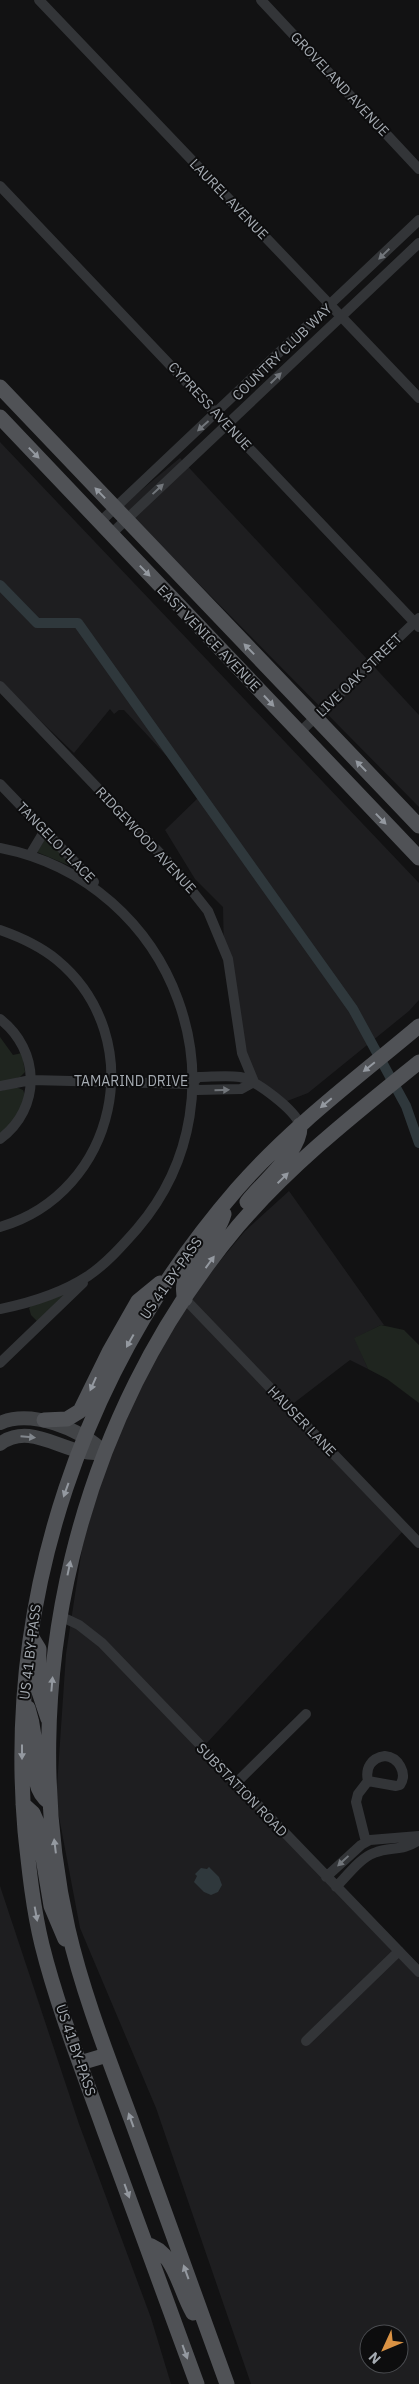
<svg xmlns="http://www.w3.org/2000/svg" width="419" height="2384" font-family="'IBM Plex Sans',sans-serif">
<rect width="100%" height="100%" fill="#121213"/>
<path fill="#1e1e20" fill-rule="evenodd" d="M 0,442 L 419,883 L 419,1000 L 409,1011 L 308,1093 L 282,1103 L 246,1067 L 224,954 L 223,907 L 195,879 L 165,830 L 199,797 L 200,792 L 124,710 L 119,710 L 114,714 L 110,709 L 74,753 L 0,682 Z
M 180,458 L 419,715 L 419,807 L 122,506 Z
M 289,1191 L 384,1325 L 381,1325 L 355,1338 L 368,1369 L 350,1360 L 290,1406 L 404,1530 L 205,1745 L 419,1965 L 419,2384 L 251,2384 L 156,2108 L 80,1928 L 56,1801 L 66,1654 L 83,1542 L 109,1457 L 141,1383 L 200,1285 L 245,1231 ZM 369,2334 L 399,2334 L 399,2364 L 369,2364 Z
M 0,1886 L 79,2124 L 151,2318 L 171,2384 L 0,2384 Z"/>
<path fill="#1f251f" d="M 46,838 L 71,865 L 70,866 L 37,852 Z
M 0,1037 L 13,1055 L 22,1053 L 25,1072 L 20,1077 L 0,1083 Z
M 16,1087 L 23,1090 L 25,1095 L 17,1117 L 0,1134 L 0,1091 Z
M 66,1293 L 37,1321 L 31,1315 L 29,1308 L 32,1305 Z
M 381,1325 L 404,1330 L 419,1345 L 419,1403 L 387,1379 L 368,1369 L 354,1338 Z"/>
<path fill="#2f383c" d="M 209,1867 L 219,1877 L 222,1885 L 218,1892 L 211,1895 L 204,1892 L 194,1882 L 197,1876 L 195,1874 L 201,1868 L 207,1869 Z"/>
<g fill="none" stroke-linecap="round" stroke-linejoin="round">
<path stroke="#2f383c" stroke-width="10" d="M 0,585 L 37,623 L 78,623 L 353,1009 L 406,1106 L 419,1143"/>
<path stroke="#333538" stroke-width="10" d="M 39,0 L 419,398
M 261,0 L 419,169
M 0,186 L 419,627
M 99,523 L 419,220
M 110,535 L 419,243
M 0,686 L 174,868 L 208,911 L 228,959 L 242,1053 L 254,1082
M 299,733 L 419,618
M 0,784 L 94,882
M 0,848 C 175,882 254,1092 137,1229 C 122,1246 106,1264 88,1276 C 62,1293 30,1303 0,1309
M 30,855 L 45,830
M 0,930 C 20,937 40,946 57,960 C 151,1038 117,1193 0,1227
M 0,1019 C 40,1050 42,1108 0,1139
M 192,1084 L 197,1090 L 241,1089 L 254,1082
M 0,1086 L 31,1080 L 192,1084 L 198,1077 C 211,1077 227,1075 240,1077 C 256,1080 295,1110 300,1125
M 185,1299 L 419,1543
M 0,1363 L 83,1283
M 60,1616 L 79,1625 L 102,1643 L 419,1972
M 385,1756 C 398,1757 408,1773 400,1785 L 396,1786 L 368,1781 C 365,1768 371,1758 385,1756 Z
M 236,1783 L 306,1714
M 366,1842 L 356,1802 L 358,1794 L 368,1781
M 326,1877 L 361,1845 L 370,1840 L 419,1836
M 336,1887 C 347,1876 360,1858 374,1853 C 391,1846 402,1852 419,1840
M 306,2041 L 399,1951"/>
<path stroke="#424447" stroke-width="14" d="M 0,1423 C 31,1409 81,1429 104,1452
M 0,1444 C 33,1419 69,1460 104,1452"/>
<path stroke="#505256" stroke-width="15" d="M 0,387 L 419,826
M 0,417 L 419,858
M 247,1202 C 263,1181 302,1151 300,1125
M 185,1299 C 175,1269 216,1243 224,1214
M 44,1420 L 67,1419 L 80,1411 L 109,1352 L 138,1301 L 160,1283
M 31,1636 L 39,1649 L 38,1689 L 48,1719
M 28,1708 C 31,1717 33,1726 34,1736 C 36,1757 29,1789 50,1803
M 23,1804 L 33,1813 L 37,1822 L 51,1906 L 65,1939
M 80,2063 L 107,2055
M 146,2244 C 175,2251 179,2290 193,2313
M 197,2384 C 166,2300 136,2217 105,2133 C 83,2071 58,2009 42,1945 C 33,1908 29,1869 25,1831 C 5,1596 83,1367 237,1189 C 291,1127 356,1079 419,1026
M 227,2384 C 195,2296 163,2207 131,2119 C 108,2057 83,1994 68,1929 C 13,1685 77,1418 238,1226 C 291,1164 356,1113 419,1062"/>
</g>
<defs><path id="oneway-solid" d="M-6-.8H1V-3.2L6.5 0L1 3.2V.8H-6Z" transform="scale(1.25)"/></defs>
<g fill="#72767b">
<use href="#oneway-solid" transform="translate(384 254) rotate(136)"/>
<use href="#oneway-solid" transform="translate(276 378) rotate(-44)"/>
<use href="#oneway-solid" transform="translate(203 426) rotate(138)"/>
<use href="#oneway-solid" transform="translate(158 489) rotate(-43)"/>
<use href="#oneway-solid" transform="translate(222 1090) rotate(-1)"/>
<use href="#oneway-solid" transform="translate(343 1861) rotate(137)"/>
</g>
<g fill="#9499a0">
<use href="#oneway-solid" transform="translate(34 453) rotate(46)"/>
<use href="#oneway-solid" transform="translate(100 493) rotate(-134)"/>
<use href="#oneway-solid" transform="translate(145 571) rotate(46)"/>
<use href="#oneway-solid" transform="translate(249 649) rotate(-134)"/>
<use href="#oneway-solid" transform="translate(269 701) rotate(47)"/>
<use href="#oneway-solid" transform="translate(361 766) rotate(-134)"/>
<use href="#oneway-solid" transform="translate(381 819) rotate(46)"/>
<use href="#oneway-solid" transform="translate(369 1067) rotate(141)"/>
<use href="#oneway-solid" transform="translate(326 1103) rotate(140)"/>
<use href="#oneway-solid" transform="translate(283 1178) rotate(-44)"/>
<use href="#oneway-solid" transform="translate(210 1262) rotate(-54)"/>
<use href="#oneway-solid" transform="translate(130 1341) rotate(119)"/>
<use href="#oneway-solid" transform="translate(93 1384) rotate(114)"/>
<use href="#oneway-solid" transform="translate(66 1490) rotate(110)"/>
<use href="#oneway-solid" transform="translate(69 1568) rotate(-78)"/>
<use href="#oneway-solid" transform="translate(52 1684) rotate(-85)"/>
<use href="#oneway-solid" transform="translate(22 1752) rotate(90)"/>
<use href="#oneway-solid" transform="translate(55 1846) rotate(-97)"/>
<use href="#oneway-solid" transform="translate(36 1914) rotate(80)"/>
<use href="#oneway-solid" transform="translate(131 2120) rotate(-110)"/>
<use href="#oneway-solid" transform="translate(127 2191) rotate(70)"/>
<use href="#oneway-solid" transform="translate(186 2272) rotate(-110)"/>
<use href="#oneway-solid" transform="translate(185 2352) rotate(70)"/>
</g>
<use fill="#82878d" href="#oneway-solid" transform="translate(28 1437) rotate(5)"/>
<g text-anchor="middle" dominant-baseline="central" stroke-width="4" stroke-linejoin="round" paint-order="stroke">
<g font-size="14" fill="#a5abb2" stroke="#0d0d0e">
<text transform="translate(340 84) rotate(47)">GROVELAND AVENUE</text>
<text transform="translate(229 199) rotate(46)">LAUREL AVENUE</text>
<text transform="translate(282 352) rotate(-44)">COUNTRY CLUB WAY</text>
<text transform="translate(210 406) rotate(47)">CYPRESS AVENUE</text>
<text transform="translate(209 638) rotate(46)">EAST VENICE AVENUE</text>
<text transform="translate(359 675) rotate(-44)">LIVE OAK STREET</text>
<text transform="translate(146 840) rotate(47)">RIDGEWOOD AVENUE</text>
<text transform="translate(56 842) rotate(46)">TANGELO PLACE</text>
<text x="131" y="1081">TAMARIND DRIVE</text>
<text transform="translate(171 1278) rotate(-55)">US 41 BY-PASS</text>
<text transform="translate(302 1421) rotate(46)">HAUSER LANE</text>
<text transform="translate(30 1652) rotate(-83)">US 41 BY-PASS</text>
<text transform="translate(242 1790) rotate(46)">SUBSTATION ROAD</text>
<text transform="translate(76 2050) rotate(71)">US 41 BY-PASS</text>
</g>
</g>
<g transform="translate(384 2349) rotate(226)"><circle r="24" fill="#0d0d0e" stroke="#4a4c50"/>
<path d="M0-4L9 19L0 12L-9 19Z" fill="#da9243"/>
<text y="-8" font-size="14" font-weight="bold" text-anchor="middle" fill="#a5abb2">N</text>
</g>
</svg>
